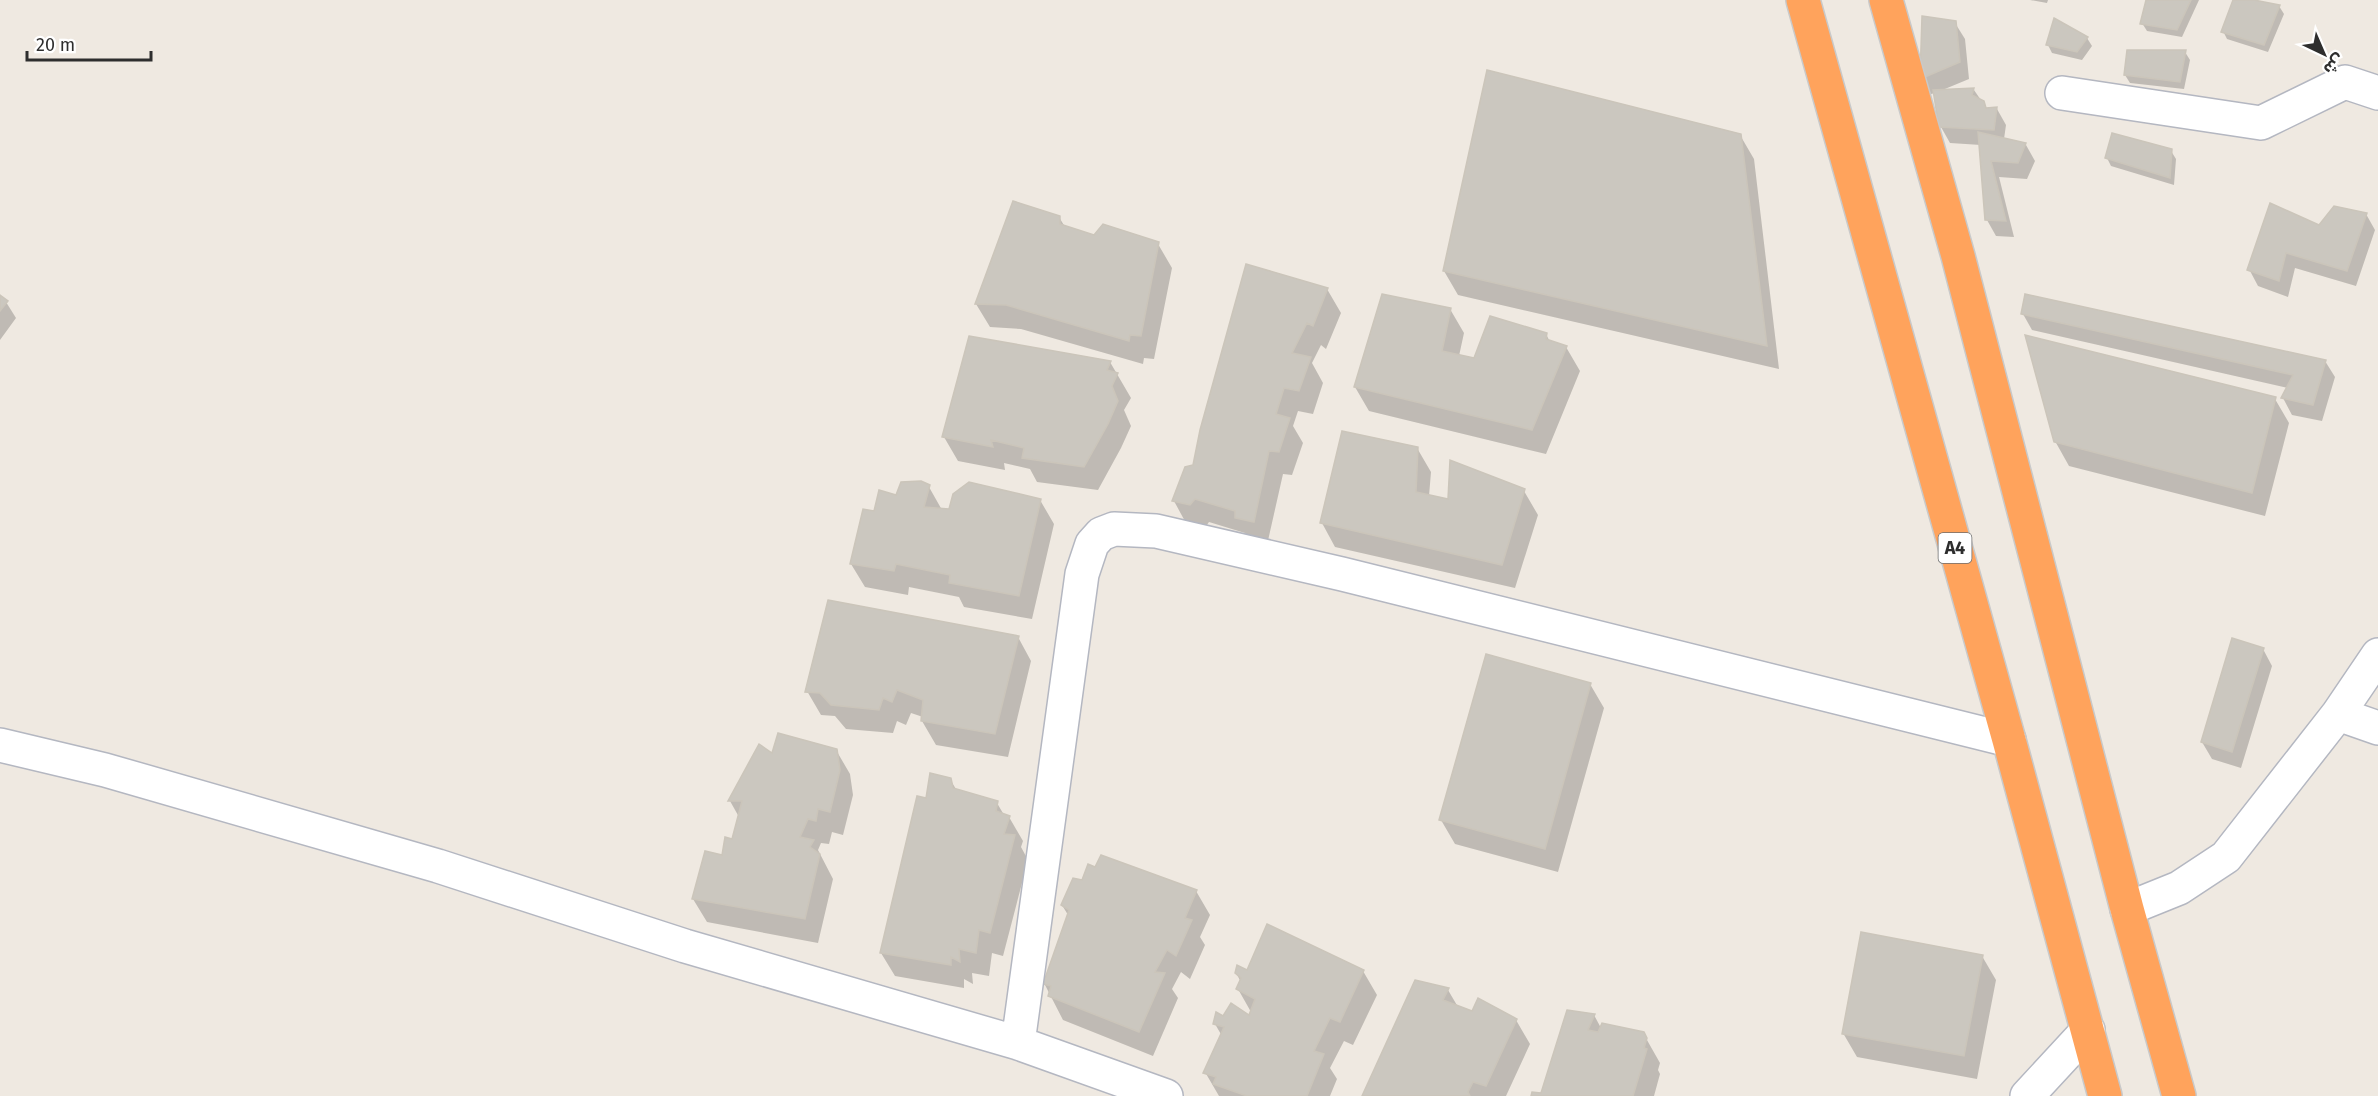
<svg xmlns="http://www.w3.org/2000/svg" width="2378" height="1096" font-family="'Fira Sans','Noto Sans Arabic',sans-serif">
<rect width="100%" height="100%" fill="#efe9e1"/>
<path fill="#0003" d="M 2030,0 L 2048,0 L 2047,3 Z
M 2147,0 L 2199,0 L 2182,37 L 2147,31 L 2142,23 Z
M 2234,0 L 2279,6 L 2284,14 L 2268,52 L 2227,39 L 2223,31 Z
M 1955,23 L 1965,39 L 1969,79 L 1940,91 L 1974,90 L 1987,109 L 1997,109 L 2006,125 L 2004,139 L 2026,145 L 2035,161 L 2027,179 L 1999,177 L 2014,237 L 1996,236 L 1987,220 L 1981,145 L 1950,143 L 1941,127 L 1935,93 L 1931,94 L 1922,78 Z
M 2087,38 L 2092,46 L 2082,60 L 2052,53 L 2048,45 Z
M 2185,52 L 2190,60 L 2184,89 L 2130,83 L 2125,75 Z
M 1740,135 L 1754,159 L 1779,369 L 1458,295 L 1444,271 Z
M 2171,151 L 2176,159 L 2174,185 L 2111,166 L 2107,158 Z
M 2366,214 L 2375,230 L 2356,286 L 2295,268 L 2288,297 L 2258,286 L 2249,269 L 2319,227 Z
M 1059,217 L 1065,227 L 1095,237 L 1158,244 L 1172,268 L 1154,359 L 1144,358 L 1143,364 L 1021,329 L 990,327 L 976,304 Z
M 1327,289 L 1341,313 L 1326,349 L 1321,345 L 1312,363 L 1323,383 L 1313,414 L 1298,411 L 1293,426 L 1303,443 L 1292,475 L 1283,474 L 1267,545 L 1250,542 L 1245,533 L 1209,522 L 1204,529 L 1187,525 L 1174,501 L 1194,466 Z
M 0,297 L 6,302 L 16,318 L 0,340 Z
M 1450,309 L 1464,333 L 1459,356 L 1475,360 L 1546,334 L 1550,342 L 1566,347 L 1580,371 L 1546,454 L 1369,411 L 1355,387 Z
M 2023,314 L 2325,361 L 2335,377 L 2322,421 L 2292,415 L 2283,398 L 2288,388 L 2032,330 Z
M 1110,362 L 1131,398 L 1124,410 L 1131,426 L 1121,448 L 1098,490 L 1037,482 L 1030,469 L 1004,463 L 1005,470 L 958,461 L 944,437 Z
M 2275,399 L 2289,423 L 2265,516 L 2069,466 L 2055,441 Z
M 1417,448 L 1431,472 L 1429,496 L 1449,501 L 1524,491 L 1538,515 L 1515,588 L 1335,547 L 1322,523 Z
M 929,487 L 942,510 L 1040,500 L 1054,524 L 1032,619 L 964,607 L 959,597 L 909,587 L 908,595 L 865,587 L 851,564 L 875,513 L 896,497 Z
M 1018,637 L 1031,661 L 1008,757 L 936,745 L 922,721 L 923,717 L 911,713 L 906,725 L 897,721 L 893,733 L 846,729 L 835,716 L 821,715 L 807,691 Z
M 2263,649 L 2272,666 L 2241,768 L 2212,759 L 2202,742 Z
M 1590,684 L 1604,708 L 1558,872 L 1455,844 L 1441,820 Z
M 836,750 L 850,774 L 853,795 L 843,835 L 832,832 L 829,844 L 821,843 L 818,850 L 833,879 L 818,943 L 707,922 L 693,899 L 733,841 L 739,817 L 730,801 L 773,755 Z
M 950,779 L 957,791 L 997,803 L 1004,815 L 1009,817 L 1023,841 L 1021,847 L 1028,860 L 1003,956 L 992,953 L 989,976 L 972,973 L 973,984 L 964,979 L 964,988 L 895,976 L 881,953 L 927,799 Z
M 1196,891 L 1210,915 L 1200,937 L 1205,945 L 1190,979 L 1181,972 L 1172,989 L 1178,998 L 1153,1056 L 1063,1020 L 1044,983 L 1068,915 L 1062,905 Z
M 1982,956 L 1996,980 L 1977,1079 L 1857,1057 L 1843,1033 Z
M 1363,971 L 1377,995 L 1353,1045 L 1344,1041 L 1330,1068 L 1337,1079 L 1330,1096 L 1219,1096 L 1205,1072 L 1222,1036 L 1215,1024 L 1223,1018 L 1249,1017 L 1251,1012 L 1238,989 L 1241,982 L 1236,973 Z
M 1448,990 L 1458,1007 L 1473,1013 L 1516,1020 L 1530,1044 L 1506,1096 L 1364,1096 Z
M 1594,1015 L 1601,1028 L 1643,1033 L 1660,1063 L 1658,1070 L 1660,1074 L 1654,1096 L 1532,1096 L 1542,1095 Z"/>
<path fill="#cbc7bf" stroke="#cbc5ba" stroke-width="1.5" d="M 2146,0 L 2191,0 L 2177,30 L 2140,24 Z
M 2233,0 L 2254,0 L 2280,5 L 2264,45 L 2221,32 Z
M 1922,16 L 1956,21 L 1960,62 L 1920,79 Z
M 2054,18 L 2088,37 L 2077,52 L 2046,45 Z
M 2127,50 L 2186,50 L 2180,82 L 2124,75 Z
M 1487,70 L 1741,134 L 1767,346 L 1443,271 Z
M 1974,88 L 1972,95 L 1984,101 L 1986,108 L 1997,107 L 1994,130 L 1939,127 L 1933,90 Z
M 1978,132 L 2026,143 L 2018,163 L 1991,161 L 2006,221 L 1985,220 Z
M 2112,133 L 2172,149 L 2170,178 L 2105,158 Z
M 1013,201 L 1060,216 L 1060,224 L 1094,235 L 1103,224 L 1159,242 L 1141,336 L 1130,335 L 1129,341 L 1006,305 L 975,304 Z
M 2270,203 L 2319,225 L 2334,206 L 2367,213 L 2347,271 L 2286,253 L 2279,281 L 2247,270 Z
M 1246,264 L 1328,288 L 1313,326 L 1307,323 L 1292,353 L 1311,357 L 1299,391 L 1284,388 L 1276,414 L 1290,418 L 1279,452 L 1269,451 L 1254,522 L 1235,518 L 1235,511 L 1195,499 L 1190,505 L 1172,501 L 1185,467 L 1193,465 L 1200,430 Z
M 1382,294 L 1451,308 L 1442,351 L 1474,358 L 1490,316 L 1547,333 L 1546,339 L 1567,346 L 1532,430 L 1354,387 Z
M 2025,294 L 2326,360 L 2313,405 L 2281,398 L 2293,375 L 2021,314 Z
M 0,295 L 8,301 L 0,311 Z
M 2025,335 L 2276,397 L 2252,493 L 2054,442 Z
M 969,336 L 1111,361 L 1107,370 L 1118,373 L 1112,386 L 1118,401 L 1108,424 L 1084,467 L 1022,458 L 1024,448 L 991,440 L 993,447 L 942,437 Z
M 1342,431 L 1418,447 L 1416,492 L 1448,499 L 1450,460 L 1525,489 L 1502,565 L 1320,523 Z
M 921,481 L 930,485 L 924,507 L 949,509 L 953,494 L 969,482 L 1041,499 L 1019,596 L 949,583 L 950,575 L 896,564 L 894,571 L 850,564 L 863,509 L 874,511 L 879,490 L 896,495 L 901,482 Z
M 828,600 L 1019,636 L 995,734 L 921,721 L 923,700 L 897,690 L 892,702 L 883,698 L 879,710 L 831,705 L 820,693 L 805,692 Z
M 2232,638 L 2264,648 L 2232,752 L 2201,742 Z
M 1486,654 L 1591,683 L 1545,849 L 1439,820 Z
M 778,733 L 837,749 L 840,770 L 830,812 L 818,809 L 816,821 L 808,819 L 800,837 L 814,840 L 810,847 L 820,854 L 805,919 L 692,899 L 705,851 L 722,855 L 725,837 L 732,839 L 742,801 L 728,801 L 759,744 L 772,753 Z
M 930,773 L 951,778 L 953,788 L 998,801 L 996,811 L 1010,816 L 1004,834 L 1015,835 L 990,933 L 979,930 L 976,953 L 959,949 L 960,962 L 951,957 L 951,965 L 880,953 L 917,796 L 926,798 Z
M 1101,855 L 1197,890 L 1185,918 L 1192,920 L 1176,956 L 1167,950 L 1155,972 L 1165,973 L 1139,1032 L 1048,996 L 1051,986 L 1043,984 L 1069,910 L 1061,905 L 1073,878 L 1082,880 L 1088,864 L 1095,867 Z
M 1267,924 L 1364,970 L 1340,1022 L 1330,1018 L 1314,1051 L 1324,1054 L 1307,1096 L 1247,1096 L 1213,1084 L 1216,1077 L 1203,1073 L 1224,1027 L 1213,1024 L 1216,1012 L 1223,1016 L 1231,1003 L 1249,1015 L 1255,999 L 1236,989 L 1241,978 L 1235,973 L 1237,965 L 1247,970 Z
M 1861,932 L 1983,955 L 1964,1056 L 1842,1034 Z
M 1415,980 L 1449,988 L 1443,1000 L 1472,1011 L 1478,998 L 1517,1019 L 1486,1086 L 1473,1082 L 1468,1092 L 1470,1096 L 1362,1096 Z
M 1567,1010 L 1595,1014 L 1588,1030 L 1598,1032 L 1602,1023 L 1644,1032 L 1647,1038 L 1644,1048 L 1647,1049 L 1633,1096 L 1531,1096 L 1532,1092 L 1541,1093 Z"/>
<g fill="none" stroke-linecap="round" stroke-linejoin="round">
<g stroke="#b4b7c1" stroke-width="36">
<path id="street" d="M 2062,93 L 2261,123 L 2345,82 L 2378,93
M 2338,714 L 2378,728
M 0,745 L 105,770 L 438,866 L 685,946 L 1018,1043 L 1166,1096
M 2127,909 L 2179,888 L 2226,857 L 2338,714 L 2378,655
M 1018,1043 L 1082,574 L 1092,544 L 1101,534 L 1114,529 L 1156,531 L 1342,574 L 2009,740
M 2027,1096 L 2088,1030"/>
</g>
<g stroke="#c9c9c9" stroke-width="36">
<path id="highway" d="M 1803,0 L 2009,740 L 2105,1096
M 1886,0 L 1958,256 L 2127,909 L 2179,1096"/>
</g>
<use href="#street" stroke="#fff" stroke-width="33"/>
<use href="#highway" stroke="#ffa35c" stroke-width="33"/>
</g>
<g text-anchor="middle" dominant-baseline="central" stroke-width="5" stroke-linejoin="round" paint-order="stroke">
<rect fill="#fff" stroke="#6d6d6d" stroke-width="1.5" x="1938.5" y="533" width="33" height="30" rx="4.5"/>
<g font-size="18" font-weight="bold" fill="#2e2e2e">
<text x="1955" y="548">A4</text>
</g>
</g>
<g transform="translate(2324 54) rotate(136)" stroke="#ffffff" stroke-width="4.5" paint-order="stroke">
<path d="M0-4.5L10 22L0 15L-10 22Z" fill="#2e2e2e"/>
<text y="-9" font-size="16" font-weight="bold" text-anchor="middle" fill="#2e2e2e">ش</text>
</g>
<path d="M27 51v9h124v-9" fill="none" stroke="#2e2e2e" stroke-width="3"/>
<text x="36" y="51" font-size="18" fill="#2e2e2e" stroke="#ffffff" stroke-width="4.5" paint-order="stroke">20 m</text>
</svg>
